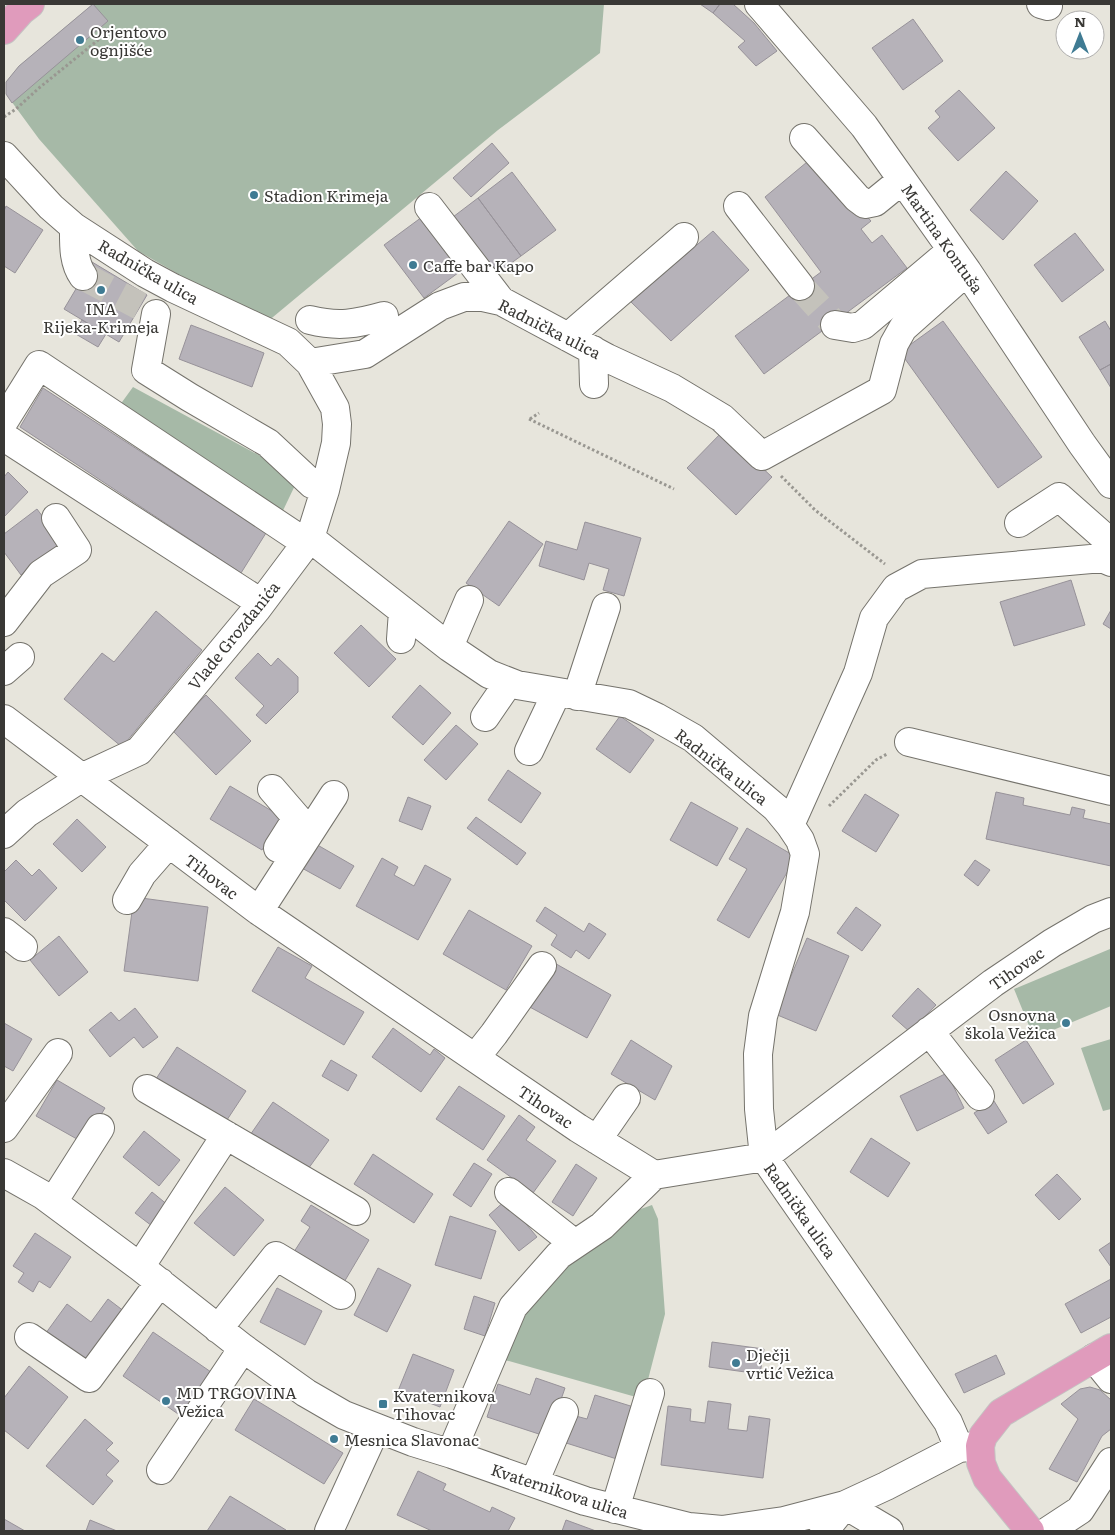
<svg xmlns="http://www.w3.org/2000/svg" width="1115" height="1535" font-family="Literata,serif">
<rect width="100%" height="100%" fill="#e7e5dc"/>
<path fill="#a6b9a7" d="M 93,4 L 604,4 L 600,53 L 498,130 L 267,322 L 243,311 L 138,251 L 39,139 L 6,94 L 6,82 L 19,66 Z
M 133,387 L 299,477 L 278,521 L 109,420 Z
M 1110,949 L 1111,953 L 1111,1006 L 1034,1038 L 1014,989 Z
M 1111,1039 L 1111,1109 L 1103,1111 L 1081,1048 Z
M 652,1205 L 658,1219 L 665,1314 L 643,1399 L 498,1358 L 526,1305 L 556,1269 L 621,1216 Z"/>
<path fill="#b6b2b9" stroke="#979299" d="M 93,4 L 108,21 L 12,103 L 6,94 L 6,82 L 19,66 Z
M 700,4 L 720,4 L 713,13 Z
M 720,4 L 733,4 L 754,23 L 777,51 L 756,66 L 738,47 L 745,41 L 713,13 Z
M 913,19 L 943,61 L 903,90 L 872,48 Z
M 959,90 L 995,128 L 958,161 L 928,128 L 940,117 L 935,111 Z
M 492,143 L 509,163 L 471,197 L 453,178 Z
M 813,157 L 871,221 L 861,229 L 872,243 L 882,235 L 907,268 L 764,374 L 735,336 L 821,272 L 765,197 Z
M 1006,171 L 1038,201 L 1003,240 L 970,210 Z
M 512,172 L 556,230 L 521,256 L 478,198 Z
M 478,198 L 521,256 L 492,277 L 449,220 Z
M 6,206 L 43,230 L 15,273 L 4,266 L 4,211 Z
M 422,217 L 462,270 L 424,298 L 384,245 Z
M 713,231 L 749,270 L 671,341 L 631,302 Z
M 1075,233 L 1104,270 L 1062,302 L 1034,265 Z
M 92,262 L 147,295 L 119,342 L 64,309 Z
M 82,320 L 106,334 L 98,347 L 74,333 Z
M 943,321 L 1042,457 L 998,488 L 900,352 Z
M 1105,321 L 1111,331 L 1111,364 L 1100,370 L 1079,337 Z
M 191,325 L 264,353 L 252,387 L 179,359 Z
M 1111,364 L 1111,388 L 1100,370 Z
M 43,388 L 266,533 L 241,573 L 20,427 Z
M 723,431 L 772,477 L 736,515 L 687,468 Z
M 8,472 L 28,492 L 4,517 L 4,477 Z
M 37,509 L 63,544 L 21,575 L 4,552 L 4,534 Z
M 509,521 L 543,544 L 499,606 L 466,583 Z
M 585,522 L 641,538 L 624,596 L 603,590 L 609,569 L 589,563 L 584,580 L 539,566 L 546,541 L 577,550 Z
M 1071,580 L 1085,625 L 1014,646 L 1000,602 Z
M 1111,610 L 1111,629 L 1103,624 Z
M 156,611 L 202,650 L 122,747 L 64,699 L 102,653 L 114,662 Z
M 361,625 L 396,659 L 369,687 L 334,653 Z
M 258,653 L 271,666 L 278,658 L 298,677 L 298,692 L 266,724 L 256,715 L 264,706 L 235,678 Z
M 420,685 L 451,713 L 423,745 L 392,717 Z
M 206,695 L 251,741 L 216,775 L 172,730 Z
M 620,716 L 654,740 L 630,773 L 596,749 Z
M 456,725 L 478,744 L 446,780 L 424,760 Z
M 508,770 L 541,793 L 521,823 L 488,800 Z
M 230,786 L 282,817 L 262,850 L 210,819 Z
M 996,792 L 1024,798 L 1023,805 L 1070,815 L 1072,807 L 1085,810 L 1083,818 L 1111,824 L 1111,866 L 986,839 Z
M 865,794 L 899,815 L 876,852 L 842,831 Z
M 408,797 L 431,806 L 422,830 L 399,821 Z
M 691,802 L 738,828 L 717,866 L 670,840 Z
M 476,817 L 526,853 L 517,865 L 467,828 Z
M 77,819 L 106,847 L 82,872 L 53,844 Z
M 747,828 L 796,857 L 749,938 L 717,920 L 747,869 L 729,859 Z
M 314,843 L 354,866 L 340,889 L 300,867 Z
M 382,858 L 398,867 L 394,875 L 414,886 L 425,865 L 451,879 L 418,940 L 356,906 Z
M 16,860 L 32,876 L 39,869 L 57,888 L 25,921 L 4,900 L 4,872 Z
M 975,860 L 990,870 L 978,886 L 964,875 Z
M 134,897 L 208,907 L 198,981 L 124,971 Z
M 545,907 L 584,932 L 589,923 L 606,934 L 589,959 L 576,950 L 571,958 L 551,945 L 557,935 L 536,921 Z
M 856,907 L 881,925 L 862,951 L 837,933 Z
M 469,910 L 532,946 L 506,990 L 443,954 Z
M 59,936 L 88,972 L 59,996 L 30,960 Z
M 807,938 L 849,956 L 816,1031 L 775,1014 Z
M 278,947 L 312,966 L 305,978 L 364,1012 L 344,1045 L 252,991 Z
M 551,961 L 611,995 L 587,1038 L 526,1005 Z
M 918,988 L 936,1005 L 910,1032 L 892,1016 Z
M 135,1008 L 158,1037 L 143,1048 L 134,1037 L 110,1057 L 89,1030 L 111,1012 L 119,1021 Z
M 4,1023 L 32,1039 L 13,1071 L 4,1066 Z
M 393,1028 L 430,1055 L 434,1049 L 445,1058 L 421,1092 L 372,1057 Z
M 631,1040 L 672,1066 L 655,1100 L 611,1074 Z
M 1026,1040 L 1054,1084 L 1023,1104 L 995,1060 Z
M 177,1047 L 246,1091 L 223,1126 L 154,1082 Z
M 331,1060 L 357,1075 L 348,1091 L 322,1076 Z
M 947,1073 L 964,1108 L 917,1131 L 900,1096 Z
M 57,1080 L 105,1108 L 84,1143 L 36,1116 Z
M 459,1086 L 505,1116 L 483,1150 L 436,1119 Z
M 994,1101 L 1007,1122 L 988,1134 L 974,1113 Z
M 273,1102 L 329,1140 L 303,1176 L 248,1138 Z
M 519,1115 L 535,1127 L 526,1140 L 556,1161 L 533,1193 L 487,1160 Z
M 144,1131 L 180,1160 L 159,1186 L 123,1157 Z
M 871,1138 L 910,1163 L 888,1197 L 850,1172 Z
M 373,1154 L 433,1194 L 414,1223 L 354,1184 Z
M 474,1163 L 492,1174 L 471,1207 L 453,1195 Z
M 576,1164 L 597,1178 L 573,1216 L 552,1202 Z
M 1057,1174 L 1081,1199 L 1059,1220 L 1035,1195 Z
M 225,1187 L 264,1220 L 234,1256 L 194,1223 Z
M 152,1192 L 169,1206 L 152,1226 L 135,1213 Z
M 506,1200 L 537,1237 L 519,1251 L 489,1215 Z
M 311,1205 L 369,1240 L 340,1289 L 290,1258 L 310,1227 L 301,1221 Z
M 450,1216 L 496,1231 L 481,1279 L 435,1265 Z
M 35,1233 L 71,1257 L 50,1288 L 39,1281 L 33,1292 L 18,1282 L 24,1273 L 13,1266 Z
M 1111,1242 L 1111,1267 L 1099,1250 Z
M 378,1268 L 411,1285 L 387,1332 L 354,1315 Z
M 1111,1279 L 1111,1317 L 1081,1333 L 1065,1304 Z
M 277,1288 L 322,1311 L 305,1345 L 260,1322 Z
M 474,1296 L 495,1303 L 485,1336 L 464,1329 Z
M 108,1299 L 129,1315 L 89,1370 L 43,1337 L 67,1304 L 91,1322 Z
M 153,1332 L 211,1372 L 181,1416 L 123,1376 Z
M 712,1342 L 764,1349 L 760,1374 L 709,1367 Z
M 413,1354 L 454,1370 L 440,1407 L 398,1391 Z
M 996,1355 L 1005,1374 L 964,1393 L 955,1374 Z
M 29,1366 L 68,1397 L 28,1449 L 4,1430 L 4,1398 Z
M 536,1378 L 565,1388 L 548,1437 L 487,1417 L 498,1384 L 530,1395 Z
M 1090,1387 L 1100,1390 L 1111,1400 L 1111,1429 L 1102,1436 L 1077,1482 L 1049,1469 L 1078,1419 L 1061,1404 L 1080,1389 Z
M 595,1395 L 637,1408 L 620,1460 L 563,1442 L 572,1415 L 587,1419 Z
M 254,1399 L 343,1453 L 324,1484 L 235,1430 Z
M 708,1401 L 731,1404 L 728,1429 L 747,1431 L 749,1416 L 770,1419 L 763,1478 L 661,1465 L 668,1406 L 691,1409 L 690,1421 L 705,1423 Z
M 85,1419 L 113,1443 L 106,1450 L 119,1461 L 106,1475 L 113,1481 L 93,1505 L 46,1466 Z
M 418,1471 L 446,1484 L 443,1490 L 490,1512 L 492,1507 L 515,1518 L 508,1531 L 432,1531 L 397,1515 Z
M 230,1496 L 286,1530 L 285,1531 L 207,1531 Z
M 4,1519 L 25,1531 L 4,1531 Z
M 90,1520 L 117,1531 L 86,1531 Z
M 566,1520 L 596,1531 L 562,1531 Z"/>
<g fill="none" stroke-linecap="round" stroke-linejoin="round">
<path stroke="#c4c2bb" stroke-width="28" stroke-dasharray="28 14" stroke-linecap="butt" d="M 83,276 L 140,306
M 800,286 L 835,325"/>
<g stroke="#75736c" stroke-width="30">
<path id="minor" d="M 759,4 L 864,126 L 967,271 L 1082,444 L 1111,484
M 1041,4 L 1048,6
M 804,138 L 857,198 L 865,204 L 875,202 L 902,180
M 4,156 L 51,207 L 74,227 L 145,273 L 173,288 L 288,342 L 310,363 L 335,408 L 337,424 L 336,443 L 325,490 L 310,538 L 256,610 L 139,751 L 81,778 L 27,813 L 4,834
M 738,206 L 800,286
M 429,207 L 501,301
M 74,227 C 74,244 73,262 83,276
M 156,314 L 146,370 L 189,397 L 268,443 L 312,484 L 325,490
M 310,320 C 338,327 356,324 384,316
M 835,325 L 853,328 L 863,325 L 952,250
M 568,337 L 684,237
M 593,350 L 594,384
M 310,363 L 365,354 L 440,306 L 464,297 L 483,297 L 501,301 L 607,358 L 672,388 L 722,418 L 762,456 L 882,390 L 894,344 L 903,328 L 967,271
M 4,421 L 39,365 L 306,543
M 4,437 L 261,603
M 1019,523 L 1059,497 L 1111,543
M 310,538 L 449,647 L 489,674 L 517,685 L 629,704 L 656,717 L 693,738 L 776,808 L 790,825 L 800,840 L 805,854 L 795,912 L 763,1016 L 758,1054 L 759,1109 L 764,1157 L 948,1422 L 959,1448
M 4,622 L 41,574 L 77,550 L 56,518
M 401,639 L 403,611
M 449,647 L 469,600
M 4,671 L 20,657
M 577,696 L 606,607
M 485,717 L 509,682
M 4,719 L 259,911 L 578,1128 L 654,1175 L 764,1157 L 993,983 L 1052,943 L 1093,919 L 1111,912
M 909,742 L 1111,791
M 529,751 L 557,692
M 272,789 L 297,818 L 278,848
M 790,825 L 858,673 L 874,618 L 896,588 L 922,574 L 1091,559 L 1104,559 L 1111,562
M 127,900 L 142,874 L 169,843
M 259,911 L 334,795
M 4,932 L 23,947
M 929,1031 L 980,1096
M 475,1058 L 494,1034 L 542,966
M 147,1089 L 356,1211
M 4,1128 L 58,1053
M 597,1140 L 626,1098
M 4,1173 L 43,1195 L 140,1267 L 243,1348 L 306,1393 L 344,1415 L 413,1442 L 452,1454 L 585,1501 L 689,1527 L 722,1530 L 784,1521 L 845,1505 L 886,1486 L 959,1448 L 976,1446
M 509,1192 L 575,1244
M 53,1202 L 100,1128
M 140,1267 L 226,1135
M 218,1329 L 276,1256 L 341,1295
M 29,1337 L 89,1378 L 160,1282
M 1094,1358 L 1111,1379
M 452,1454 L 457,1439 L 513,1307 L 559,1255 L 602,1226 L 654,1175
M 161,1470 L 243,1348
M 534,1483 L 564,1412
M 615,1509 L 650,1393
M 329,1531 L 376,1428
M 824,1531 L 845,1505 L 889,1531
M 1048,1531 L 1080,1510 L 1111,1462"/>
</g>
<g stroke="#c4c3c2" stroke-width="30">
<path id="major" d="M 4,30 L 21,11 L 30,4
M 1030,1531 L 987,1478 L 981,1463 L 980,1446 L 983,1436 L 1001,1413 L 1111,1348"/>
</g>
<path stroke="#999791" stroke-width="3" stroke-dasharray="2.5 2.5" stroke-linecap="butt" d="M 4,117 L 16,109 L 39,88 L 113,28
M 529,419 L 674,489
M 530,419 L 539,413
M 781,476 L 815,510 L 885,564
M 829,806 L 876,760 L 887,754"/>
<use href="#minor" stroke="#fff" stroke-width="28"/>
<use href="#major" stroke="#e09bbc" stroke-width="28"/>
</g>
<g fill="#3f7b93" stroke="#fff" stroke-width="2">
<circle cx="80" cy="40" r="5"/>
<circle cx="254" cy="195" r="5"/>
<circle cx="413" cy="265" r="5"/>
<circle cx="101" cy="290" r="5"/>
<circle cx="1066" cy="1023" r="5"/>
<circle cx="736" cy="1363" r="5"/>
<circle cx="166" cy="1401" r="5"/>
<rect x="378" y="1399" width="10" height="10" rx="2.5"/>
<circle cx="334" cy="1439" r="5"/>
</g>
<g text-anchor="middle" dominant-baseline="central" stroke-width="4" stroke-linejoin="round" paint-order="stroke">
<g font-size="16" fill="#393835" stroke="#fff" text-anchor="start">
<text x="90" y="31">Orjentovo<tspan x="90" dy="18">ognjišće</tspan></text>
<text x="264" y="195">Stadion Krimeja</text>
<text x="423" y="265">Caffe bar Kapo</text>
<text x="101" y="308" text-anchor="middle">INA<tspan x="101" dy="18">Rijeka-Krimeja</tspan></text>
<text x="1056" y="1014" text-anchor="end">Osnovna<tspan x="1056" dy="18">škola Vežica</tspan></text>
<text x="746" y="1354">Dječji<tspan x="746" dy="18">vrtić Vežica</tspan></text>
<text x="176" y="1392">MD TRGOVINA<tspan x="176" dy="18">Vežica</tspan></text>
<text x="393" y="1395">Kvaternikova<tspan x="393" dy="18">Tihovac</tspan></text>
<text x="344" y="1439">Mesnica Slavonac</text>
</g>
<g font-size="16" fill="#393835" stroke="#fff">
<text transform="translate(943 238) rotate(55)">Martina Kontuša</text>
<text transform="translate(149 271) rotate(30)">Radnička ulica</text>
<text transform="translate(550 328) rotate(27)">Radnička ulica</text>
<text transform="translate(233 635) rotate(-51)">Vlade Grozdanića</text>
<text transform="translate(722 766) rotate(38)">Radnička ulica</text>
<text transform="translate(212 876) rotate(37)">Tihovac</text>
<text transform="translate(1016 968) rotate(-35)">Tihovac</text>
<text transform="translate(546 1106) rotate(34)">Tihovac</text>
<text transform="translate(801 1210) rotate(55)">Radnička ulica</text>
<text transform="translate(560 1490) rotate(18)">Kvaternikova ulica</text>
</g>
</g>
<rect width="1115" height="1535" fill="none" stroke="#393835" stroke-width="10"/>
<g transform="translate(1080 35)"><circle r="24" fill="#ffffff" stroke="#b0afae"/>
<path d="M0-4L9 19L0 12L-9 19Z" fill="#3f7b93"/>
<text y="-8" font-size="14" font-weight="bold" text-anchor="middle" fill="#393835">N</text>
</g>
</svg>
